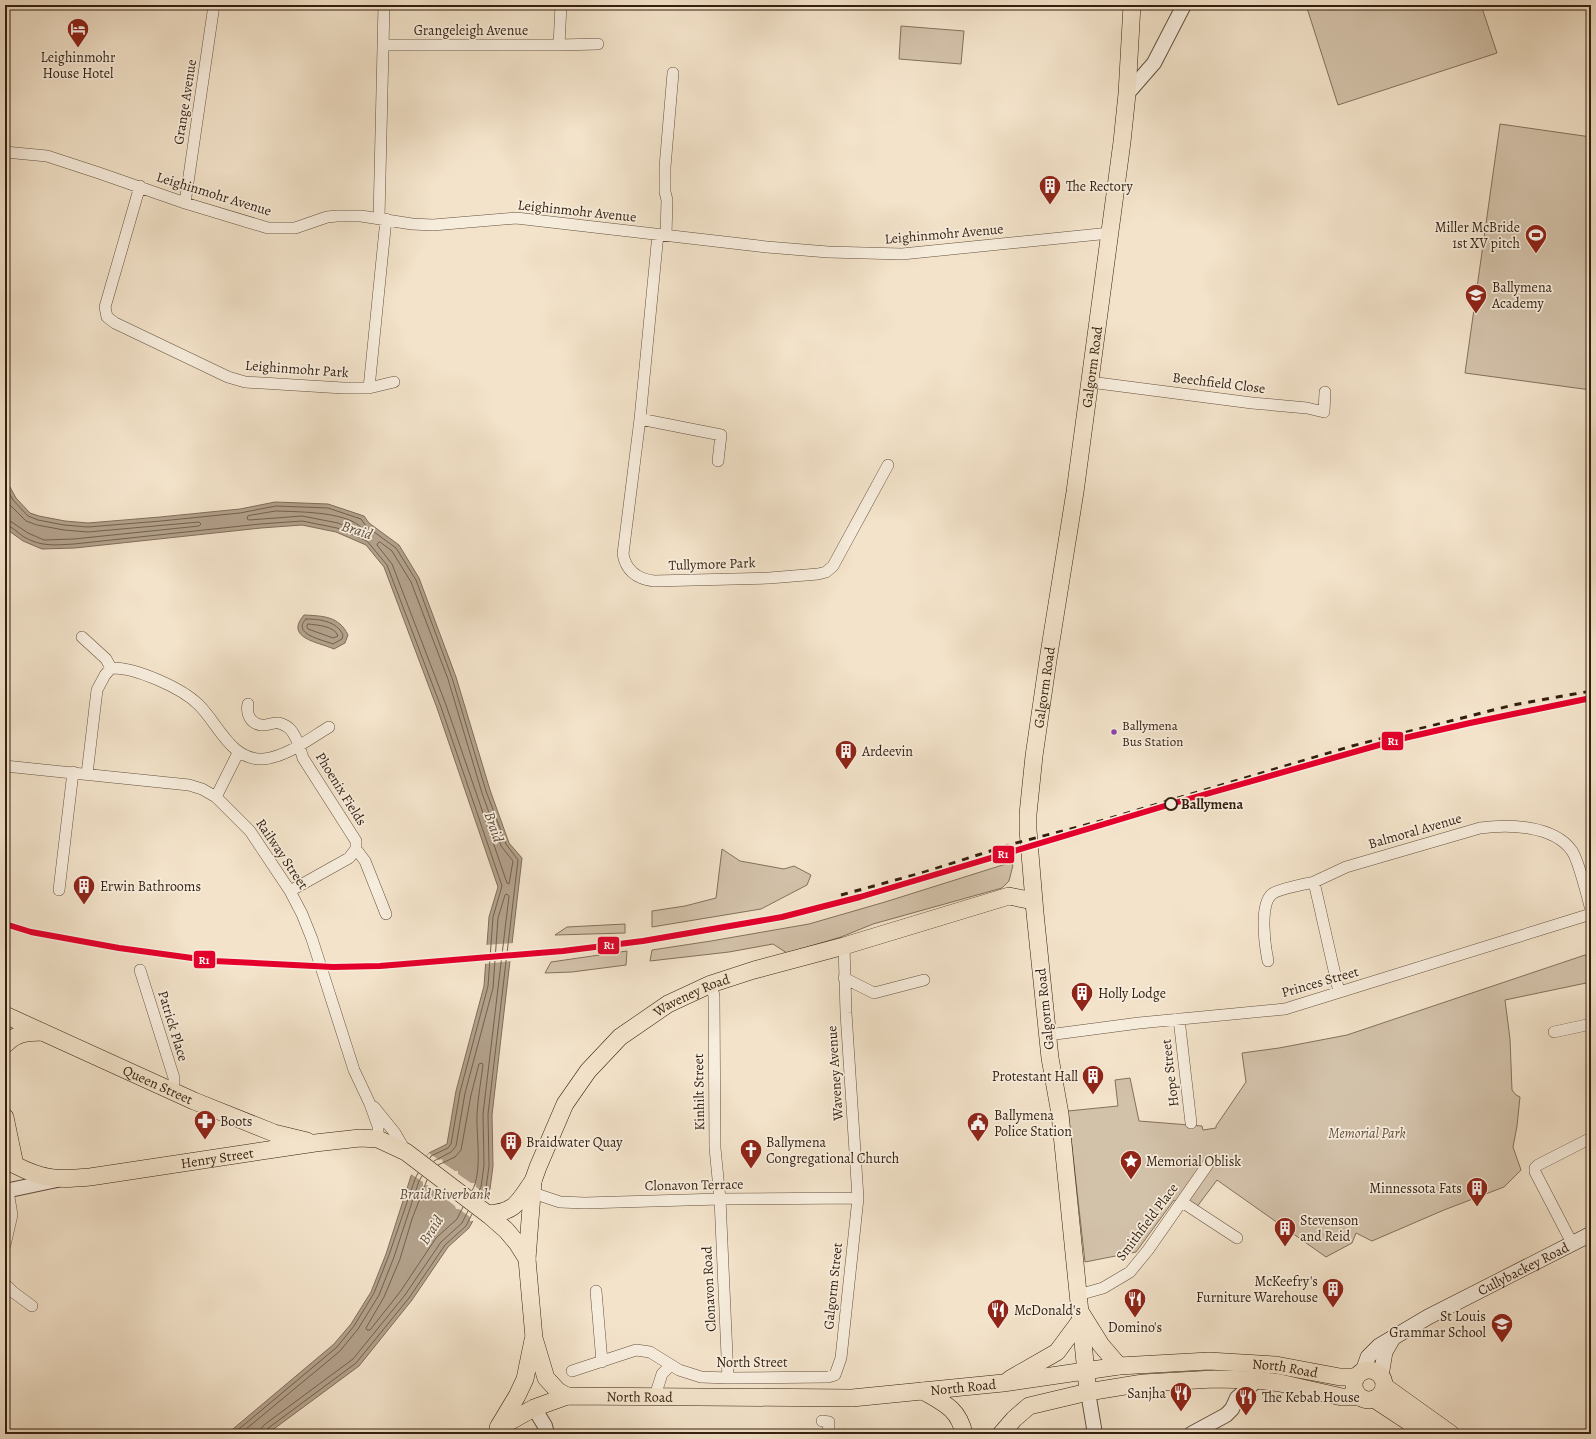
<svg xmlns="http://www.w3.org/2000/svg" width="1596" height="1439" font-family="Alegreya,serif">
<rect width="100%" height="100%" fill="#f3e3ca"/>
<filter id="stains"><feTurbulence type="fractalNoise" baseFrequency=".005" numOctaves="4"/><feColorMatrix values="0 0 0 0 .2 0 0 0 0 .09 0 0 0 0 .02 0 0 0 .5 -.17"/></filter>
<radialGradient id="worn" r=".72"><stop offset=".6" stop-color="#630" stop-opacity="0"/><stop offset="1" stop-color="#630" stop-opacity=".3"/></radialGradient>
<path fill="#d3c2aa" stroke="#84705c" d="M 1315,5 L 1481,5 L 1497,53 L 1338,105 L 1307,8 Z
M 901,26 L 964,31 L 961,64 L 899,59 Z
M 1500,124 L 1591,137 L 1591,390 L 1465,373 Z
M 722,849 L 740,861 L 784,869 L 794,866 L 811,875 L 807,885 L 761,909 L 652,927 L 652,911 L 685,906 L 716,898 Z
M 1009,863 L 1013,865 L 1009,881 L 1002,888 L 873,924 L 841,937 L 787,953 L 773,944 L 729,952 L 650,961 L 652,950 L 711,941 L 809,924 L 885,902 Z
M 625,924 L 625,933 L 555,935 L 567,927 Z
M 627,951 L 626,965 L 572,972 L 545,973 L 551,962 Z
M 1591,953 L 1591,982 L 1505,1000 L 1510,1039 L 1512,1090 L 1516,1095 L 1520,1097 L 1517,1126 L 1513,1147 L 1521,1170 L 1504,1187 L 1444,1210 L 1372,1241 L 1356,1233 L 1352,1243 L 1326,1257 L 1217,1180 L 1193,1212 L 1174,1200 L 1136,1252 L 1085,1262 L 1068,1111 L 1118,1106 L 1115,1080 L 1130,1078 L 1139,1121 L 1202,1126 L 1203,1130 L 1216,1128 L 1216,1126 L 1246,1082 L 1242,1053 L 1279,1048 L 1347,1035 Z"/>
<path fill="#b2a08a" stroke="#806c59" d="M 5,478 L 16,498 L 30,513 L 39,516 L 65,521 L 88,523 L 160,517 L 240,509 L 275,502 L 328,504 L 364,516 L 369,523 L 399,545 L 419,578 L 456,677 L 490,790 L 509,843 L 522,858 L 492,1115 L 493,1166 L 490,1189 L 469,1228 L 448,1247 L 412,1300 L 359,1366 L 267,1434 L 227,1434 L 334,1344 L 351,1324 L 371,1292 L 386,1254 L 411,1176 L 429,1153 L 447,1144 L 456,1091 L 484,986 L 489,917 L 498,887 L 437,708 L 384,567 L 366,545 L 336,532 L 302,525 L 261,528 L 75,548 L 42,549 L 23,541 L 5,528 Z
M 304,615 C 323,616 339,616 348,635 L 345,643 L 334,649 C 318,642 284,638 304,615 Z"/>
<path fill="#f3e3ca" d="M 514,943 L 512,961 L 484,964 L 485,945 Z
M 429,1153 L 439,1160 L 442,1159 L 443,1163 L 455,1171 L 458,1171 L 458,1174 L 471,1183 L 475,1183 L 476,1187 L 485,1193 L 489,1193 L 489,1196 L 475,1221 L 470,1221 L 470,1217 L 459,1209 L 456,1209 L 455,1206 L 442,1196 L 439,1197 L 438,1194 L 427,1185 L 423,1186 L 423,1182 L 411,1174 Z"/>
<g fill="none" stroke-linecap="round" stroke-linejoin="round">
<path stroke="#73604c" stroke-width="1" d="M 5,486 L 13,500 L 28,516 L 38,520 L 64,525 L 88,527 L 161,521 L 240,513 L 276,506 L 328,508 L 361,519 L 366,526 L 396,548 L 416,580 L 452,678 L 486,791 L 506,844 L 518,860 L 488,1114 L 489,1166 L 486,1188 L 481,1197
M 5,497 L 9,504 L 26,521 L 37,525 L 64,530 L 88,532 L 199,522 L 201,524 L 199,526 L 74,539 L 44,540 L 28,533 L 10,521 L 5,520
M 276,511 C 299,512 353,511 365,532 L 363,534 L 338,523 L 302,516 L 249,520 L 247,519 L 248,516 Z
M 5,525 C 12,526 18,533 24,537 C 41,547 55,545 74,544 L 260,524 L 302,521 L 337,528 L 367,541 L 387,565 L 441,707 L 502,886 L 493,917 L 488,986 L 460,1092 L 451,1144 L 448,1148 L 431,1156 L 430,1158
M 380,542 L 392,551 L 411,582 L 448,679 L 482,793 L 501,846 L 513,861 L 509,884 L 507,883 L 446,705 L 392,564 L 377,545 L 378,543 Z
M 306,619 C 319,619 337,621 343,635 L 342,639 L 333,644 C 323,640 291,634 306,619 Z
M 308,624 C 317,625 335,626 338,636 L 333,638 L 308,629 L 307,627 Z
M 434,1161 L 451,1152 L 456,1146 L 465,1093 L 493,988 L 498,918 L 505,895 L 507,894 L 509,896 L 483,1114 L 484,1165 L 481,1187 L 477,1194
M 438,1165 L 455,1157 L 461,1150 L 471,1095 L 479,1064 L 482,1063 L 483,1065 C 481,1081 478,1097 477,1114 C 476,1136 483,1171 472,1191
M 427,1180 L 412,1219 L 400,1259 L 384,1297 L 366,1328 L 367,1330 L 370,1330 L 400,1292 L 436,1238 L 457,1219 L 463,1207
M 233,1434 L 337,1347 L 354,1326 L 374,1293 L 389,1255 L 415,1179 L 418,1173
M 240,1434 L 340,1351 L 358,1329 L 379,1295 L 394,1257 L 419,1181 L 422,1176
M 260,1434 L 261,1429 L 264,1425 L 353,1359 L 405,1295 L 441,1242 L 462,1223 L 468,1211
M 265,1434 L 267,1429 L 356,1363 L 409,1298 L 445,1245 L 466,1226 L 472,1214"/>
<g stroke="#64503e" stroke-width="12">
<path id="minor" d="M 383,45 L 559,45 L 561,5
M 559,45 L 598,44
M 5,152 L 47,156 L 99,173 L 185,203 L 268,228 L 295,228 L 327,217 L 337,216 L 361,216 L 412,224 L 433,225 L 516,218 L 767,247 L 828,252 L 902,254 L 1110,233
M 140,186 L 105,307 L 107,317 L 115,323 L 228,377 L 245,382 L 343,388 L 369,388 L 386,219
M 185,203 L 214,5
M 379,218 L 384,5
M 658,234 L 640,419 L 623,554 C 626,571 637,579 654,581 L 769,578 L 818,574 L 826,572 L 833,566 L 888,465
M 666,235 L 667,200 L 665,192 L 665,167 L 673,73
M 1090,382 L 1252,403 L 1307,408 L 1324,412 L 1325,392
M 369,388 L 394,382
M 640,419 L 721,435 L 718,461
M 82,637 L 106,659 L 111,668
M 248,704 C 246,714 250,723 261,725 C 267,726 273,722 279,723 C 282,724 288,727 290,729 C 297,736 300,749 303,758 L 356,841 L 356,849 L 349,858 L 290,891
M 5,766 L 189,785 L 202,789 L 216,797 L 250,831 L 290,891 L 302,914 L 312,939 L 354,1070 L 370,1104 L 378,1126 L 378,1139
M 87,774 L 97,690 L 105,675 L 111,668 C 135,667 182,688 199,705 C 219,725 231,761 264,759 C 288,756 309,739 329,727
M 216,797 L 238,753
M 356,849 L 365,861 L 386,914
M 59,890 L 73,772
M 1268,961 C 1265,946 1259,905 1272,894 C 1278,889 1305,884 1314,882
M 140,970 L 174,1078 L 174,1083 L 170,1090
M 844,978 L 874,993 L 924,980
M 711,984 L 714,996 L 715,1148 L 720,1199 L 728,1378
M 1339,992 L 1314,882 L 1346,867 L 1480,828 C 1508,824 1554,825 1572,851 C 1579,861 1587,896 1591,910
M 1179,1019 L 1191,1123
M 1554,1032 L 1591,1024
M 1048,1035 L 1139,1023 L 1285,1009 L 1591,914
M 374,1107 L 395,1133 L 406,1152
M 533,1193 L 560,1202 L 585,1203 L 720,1199 L 858,1198
M 1182,1202 L 1237,1238
M 1572,1243 L 1535,1172 L 1535,1168 L 1538,1165 L 1591,1138
M 5,1245 L 12,1215 L 8,1191
M 5,1284 L 13,1292 L 32,1306
M 596,1291 L 602,1362
M 1078,1295 L 1103,1288 L 1130,1272 L 1148,1250 L 1208,1164
M 572,1371 L 636,1350 L 650,1352 L 679,1370 L 701,1377 L 728,1378 L 828,1377 L 835,1375 L 841,1358 L 858,1198 L 846,1013 L 844,946
M 655,1396 L 662,1374 L 671,1365
M 822,1421 L 829,1422 L 828,1434"/>
</g>
<g stroke="#64503e" stroke-width="16">
<path id="tertiary" d="M 1127,94 L 1154,63 L 1184,5
M 5,1191 L 57,1180
M 1088,1392 L 1095,1434
M 534,1408 L 545,1426 L 547,1434
M 1191,1434 L 1226,1415 L 1232,1409 L 1237,1398 L 1257,1380"/>
</g>
<g stroke="#341f0f" stroke-width="16">
<g id="secondary">
<path id="s1" d="M 1363,1371 L 1368,1357 L 1379,1346 L 1428,1317 L 1591,1234"/>
<path d="M 1381,1376 L 1385,1352 L 1393,1338"/>
</g>
</g>
<g stroke="#341f0f" stroke-width="18">
<g id="primary">
<path id="s2" d="M 5,1015 L 194,1101 L 274,1133 L 307,1141"/>
<path d="M 6,1044 C 16,1033 28,1032 42,1032"/>
<path id="s3" d="M 5,1117 L 15,1165 C 44,1180 58,1180 90,1177 L 315,1143 L 360,1138 L 378,1139 L 406,1152 L 490,1216 L 506,1230 L 517,1243 L 527,1259 L 534,1338 L 546,1378 L 558,1391 L 567,1396"/>
<path d="M 488,1214 C 516,1212 518,1202 533,1181"/>
<path id="s4" d="M 527,1259 L 533,1181 L 538,1167 L 565,1104 L 588,1071 L 620,1037 L 668,1004 L 711,984 L 754,970 L 844,946 L 1009,896 L 1033,901"/>
<path d="M 1081,1313 L 1101,1345 L 1119,1366"/>
<circle cx="1369" cy="1385" r="15"/>
<path d="M 1010,1379 L 1057,1352 L 1080,1321"/>
<path d="M 1384,1386 L 1451,1434"/>
<path d="M 923,1391 C 944,1403 959,1409 964,1434"/>
<path id="s5" d="M 1088,1392 L 1060,1114 L 1050,1058 L 1035,913 L 1028,830 L 1028,814 L 1034,756 L 1048,660 L 1075,492 L 1122,142 L 1127,94 L 1132,5"/>
<path d="M 1374,1399 L 1427,1434"/>
<path d="M 499,1426 L 517,1396 L 525,1379 L 533,1340"/>
<path id="s6" d="M 498,1428 L 534,1408 L 567,1396 L 852,1398 L 1003,1383 L 1119,1366 L 1209,1361 L 1276,1365 L 1340,1377 L 1356,1377"/>
<path d="M 1001,1434 L 1014,1419 L 1029,1406 L 1088,1392 L 1143,1383 L 1214,1379 L 1257,1380 L 1280,1383 L 1342,1397 L 1359,1397"/>
</g>
</g>
<use href="#minor" stroke="#f7eddd" stroke-width="11"/>
<use href="#tertiary" stroke="#f7eddd" stroke-width="14"/>
<use href="#secondary" stroke="#f7eddd" stroke-width="15"/>
<use href="#primary" stroke="#f3e3ca" stroke-width="17"/>
<path stroke="#341f0f" stroke-width="3" stroke-dasharray="7 7" stroke-linecap="butt" d="M 841,895 L 925,872 L 1012,844 L 1097,822 L 1352,746 L 1513,705 L 1591,691"/>
<g stroke="#f7eddd" stroke-width="9">
<path id="rail-1" d="M 5,924 L 31,932 L 119,948 L 214,961 L 333,967 L 380,966 L 563,951 L 643,941 L 782,917 L 860,897 L 1178,802 L 1400,739 L 1470,723 L 1591,698"/>
</g>
<use href="#rail-1" stroke="#e4002b" stroke-width="6"/>
</g>
<defs>
<g id="hotel-pin" transform="scale(1.15)"><path d="M0 17L-7.5 6A9.5 9.5 0 1 1 7.5 6Z" fill="#8f2418" stroke="#f7eddd"/><path d="M-6-4.5h1.5V1H6V5H4.5V3h-9V5H-6ZM-4 0a1.8 1.8 0 1 1 3.6 0ZM.5 0V-2.5h3Q6-2.5 6 0Z" fill="#fff"/></g>
<g id="building-pin" transform="scale(1.15)"><path d="M0 17L-7.5 6A9.5 9.5 0 1 1 7.5 6Z" fill="#8f2418" stroke="#f7eddd"/><path d="M-4-6H4V6H1V3H-1V6H-4ZM-2.5-4.3h1.7v1.8h-1.7ZM.8-4.3h1.7v1.8H.8ZM-2.5-1h1.7V.8h-1.7ZM.8-1h1.7V.8H.8Z" fill="#fff"/></g>
<g id="stadium-pin" transform="scale(1.15)"><path d="M0 17L-7.5 6A9.5 9.5 0 1 1 7.5 6Z" fill="#8f2418" stroke="#f7eddd"/><path d="M0-5a6.5 5 0 1 0 0 10a6.5 5 0 1 0 0-10ZM-3.5-1.8h7v3.6h-7Z" fill="#fff"/></g>
<g id="school-pin" transform="scale(1.15)"><path d="M0 17L-7.5 6A9.5 9.5 0 1 1 7.5 6Z" fill="#8f2418" stroke="#f7eddd"/><path d="M0-5L7-2L0 1L-7-2ZM-4 1L0 2.5L4 1V4Q0 6-4 4Z" fill="#fff"/></g>
<g id="pharmacy-pin" transform="scale(1.15)"><path d="M0 17L-7.5 6A9.5 9.5 0 1 1 7.5 6Z" fill="#8f2418" stroke="#f7eddd"/><path d="M-2-6h4v4h4v4h-4v4h-4v-4h-4v-4h4Z" fill="#fff"/></g>
<g id="civic-pin" transform="scale(1.15)"><path d="M0 17L-7.5 6A9.5 9.5 0 1 1 7.5 6Z" fill="#8f2418" stroke="#f7eddd"/><path d="M-.6-6.5H3V-4.5H.6V-3L4-1V1h2V6H-6V1h2V-1L-.6-3ZM-1.2 2.5V6h2.4V2.5Z" fill="#fff"/></g>
<g id="church-pin" transform="scale(1.15)"><path d="M0 17L-7.5 6A9.5 9.5 0 1 1 7.5 6Z" fill="#8f2418" stroke="#f7eddd"/><path d="M-1.2-6h2.4v3.5h3.3v2.4h-3.3V6h-2.4V-.1h-3.3v-2.4h3.3Z" fill="#fff"/></g>
<g id="sight-pin" transform="scale(1.15)"><path d="M0 17L-7.5 6A9.5 9.5 0 1 1 7.5 6Z" fill="#8f2418" stroke="#f7eddd"/><path d="M0-6L1.8-2.2L6-1.7L2.9 1.2L3.7 5.4L0 3.3L-3.7 5.4L-2.9 1.2L-6-1.7L-1.8-2.2Z" fill="#fff"/></g>
<g id="restaurant-pin" transform="scale(1.15)"><path d="M0 17L-7.5 6A9.5 9.5 0 1 1 7.5 6Z" fill="#8f2418" stroke="#f7eddd"/><path d="M-5-6h1v4h1v-4h1v4h1v-4h1v5L-1.5 .5V6h-2V.5L-5-1ZM5-6V6H3V1.5H1.5Q1.5-4 5-6Z" fill="#fff"/></g>
</defs>
<g fill-rule="evenodd">
<use href="#hotel-pin" x="78" y="29"/>
<use href="#building-pin" x="1050" y="186"/>
<use href="#stadium-pin" x="1536" y="235"/>
<use href="#school-pin" x="1476" y="295"/>
<use href="#building-pin" x="846" y="751"/>
<use href="#building-pin" x="84" y="886"/>
<use href="#building-pin" x="1082" y="993"/>
<use href="#building-pin" x="1093" y="1076"/>
<use href="#pharmacy-pin" x="205" y="1121"/>
<use href="#civic-pin" x="978" y="1123"/>
<use href="#building-pin" x="511" y="1142"/>
<use href="#church-pin" x="751" y="1150"/>
<use href="#sight-pin" x="1131" y="1161"/>
<use href="#building-pin" x="1477" y="1188"/>
<use href="#building-pin" x="1285" y="1228"/>
<use href="#building-pin" x="1333" y="1289"/>
<use href="#restaurant-pin" x="1135" y="1299"/>
<use href="#restaurant-pin" x="998" y="1310"/>
<use href="#school-pin" x="1502" y="1324"/>
<use href="#restaurant-pin" x="1181" y="1393"/>
<use href="#restaurant-pin" x="1246" y="1397"/>
</g>
<circle fill="#8e44ad" stroke="#f7eddd" stroke-width="1.5" cx="1114" cy="732" r="3.5"/>
<circle fill="#f7eddd" stroke="#341f0f" stroke-width="2" cx="1171" cy="804" r="6"/>
<g text-anchor="middle" dominant-baseline="central" stroke-width="3.5" stroke-linejoin="round" paint-order="stroke">
<g font-size="13" fill="#341f0f" stroke="#f7eddd" text-anchor="start">
<text x="1122" y="725">Ballymena<tspan x="1122" dy="16">Bus Station</tspan></text>
</g>
<g font-size="14" fill="#341f0f" stroke="#f7eddd">
<text x="471" y="30">Grangeleigh Avenue</text>
<text transform="translate(185 102) rotate(-81)">Grange Avenue</text>
<text transform="translate(214 194) rotate(17)">Leighinmohr Avenue</text>
<text transform="translate(577 211) rotate(6)">Leighinmohr Avenue</text>
<text transform="translate(944 234) rotate(-5)">Leighinmohr Avenue</text>
<text stroke="none"><textPath href="#s5" startOffset="1033">Galgorm Road</textPath></text>
<text transform="translate(297 369) rotate(4)">Leighinmohr Park</text>
<text transform="translate(1219 383) rotate(7)">Beechfield Close</text>
<text transform="translate(712 564) rotate(-2)">Tullymore Park</text>
<text stroke="none"><textPath href="#s5" startOffset="709">Galgorm Road</textPath></text>
<text transform="translate(341 789) rotate(58)">Phoenix Fields</text>
<text transform="translate(1415 831) rotate(-16)">Balmoral Avenue</text>
<text transform="translate(282 854) rotate(56)">Railway Street</text>
<text transform="translate(1320 982) rotate(-16)">Princes Street</text>
<text stroke="none"><textPath href="#s4" startOffset="332">Waveney Road</textPath></text>
<text transform="translate(1045 1009) rotate(-96)">Galgorm Road</text>
<text transform="translate(173 1026) rotate(73)">Patrick Place</text>
<text transform="translate(835 1073) rotate(-94)">Waveney Avenue</text>
<text transform="translate(1170 1073) rotate(-97)">Hope Street</text>
<text stroke="none"><textPath href="#s2" startOffset="168">Queen Street</textPath></text>
<text transform="translate(699 1092) rotate(-91)">Kinhilt Street</text>
<text stroke="none"><textPath href="#s3" startOffset="255">Henry Street</textPath></text>
<text transform="translate(694 1185) rotate(-1)">Clonavon Terrace</text>
<text transform="translate(1147 1222) rotate(-53)">Smithfield Place</text>
<text stroke="none"><textPath href="#s1" startOffset="194">Cullybackey Road</textPath></text>
<text transform="translate(833 1286) rotate(-84)">Galgorm Street</text>
<text transform="translate(709 1289) rotate(-93)">Clonavon Road</text>
<text x="752" y="1362">North Street</text>
<text stroke="none"><textPath href="#s6" startOffset="797">North Road</textPath></text>
<text stroke="none"><textPath href="#s6" startOffset="473">North Road</textPath></text>
<text stroke="none"><textPath href="#s6" startOffset="149">North Road</textPath></text>
</g>
<g font-size="14" fill="#341f0f" stroke="#f7eddd" text-anchor="start">
<text x="78" y="57" text-anchor="middle">Leighinmohr<tspan x="78" dy="16">House Hotel</tspan></text>
<text x="1066" y="186">The Rectory</text>
<text x="1520" y="227" text-anchor="end">Miller McBride<tspan x="1520" dy="16">1st XV pitch</tspan></text>
<text x="1492" y="287">Ballymena<tspan x="1492" dy="16">Academy</tspan></text>
<text x="862" y="751">Ardeevin</text>
<text x="100" y="886">Erwin Bathrooms</text>
<text x="1098" y="993">Holly Lodge</text>
<text x="1078" y="1076" text-anchor="end">Protestant Hall</text>
<text x="994" y="1115">Ballymena<tspan x="994" dy="16">Police Station</tspan></text>
<text x="220" y="1121">Boots</text>
<text x="526" y="1142">Braidwater Quay</text>
<text x="766" y="1142">Ballymena<tspan x="766" dy="16">Congregational Church</tspan></text>
<text x="1146" y="1161">Memorial Oblisk</text>
<text x="1462" y="1188" text-anchor="end">Minnessota Fats</text>
<text x="1300" y="1220">Stevenson<tspan x="1300" dy="16">and Reid</tspan></text>
<text x="1318" y="1281" text-anchor="end">McKeefry's<tspan x="1318" dy="16">Furniture Warehouse</tspan></text>
<text x="1014" y="1310">McDonald's</text>
<text x="1486" y="1316" text-anchor="end">St Louis<tspan x="1486" dy="16">Grammar School</tspan></text>
<text x="1135" y="1327" text-anchor="middle">Domino's</text>
<text x="1166" y="1393" text-anchor="end">Sanjha</text>
<text x="1262" y="1397">The Kebab House</text>
</g>
<g font-size="14" font-weight="bold" fill="#341f0f" stroke="#f7eddd" text-anchor="start">
<text x="1181" y="804">Ballymena</text>
</g>
<g font-size="14" font-style="italic" fill="#64503e" stroke="#f7eddd">
<text x="1367" y="1133">Memorial Park</text>
</g>
<g font-size="15" font-style="italic" fill="#604c3a" stroke="#f7eddd">
<text transform="translate(357 530) rotate(18)">Braid</text>
<text transform="translate(494 827) rotate(71)">Braid</text>
<text x="445" y="1194">Braid Riverbank</text>
<text transform="translate(431 1230) rotate(-57)">Braid</text>
</g>
</g>
<g stroke="#f7eddd" stroke-width="1.5">
<rect x="1381" y="731" width="23" height="20" rx="4" fill="#e4002b"/>
<rect x="992" y="845" width="23" height="19" rx="4" fill="#e4002b"/>
<rect x="597" y="936" width="23" height="19" rx="4" fill="#e4002b"/>
<rect x="193" y="950" width="23" height="19" rx="4" fill="#e4002b"/>
</g>
<g font-size="11" text-anchor="middle" font-weight="bold" fill="#fff">
<text x="1393" y="745">R1</text>
<text x="1003" y="858">R1</text>
<text x="609" y="949">R1</text>
<text x="204" y="964">R1</text>
</g>
<rect width="1596" height="1439" fill="none" stroke="#f3e3ca" stroke-width="20"/>
<rect x="6" y="6" width="1584" height="1427" fill="none" stroke="#341f0f" stroke-width="2"/>
<rect x="10" y="10" width="1576" height="1419" fill="none" stroke="#341f0f"/>
<rect width="100%" height="100%" filter="url(#stains)"/>
<rect width="100%" height="100%" fill="url(#worn)"/>
</svg>
